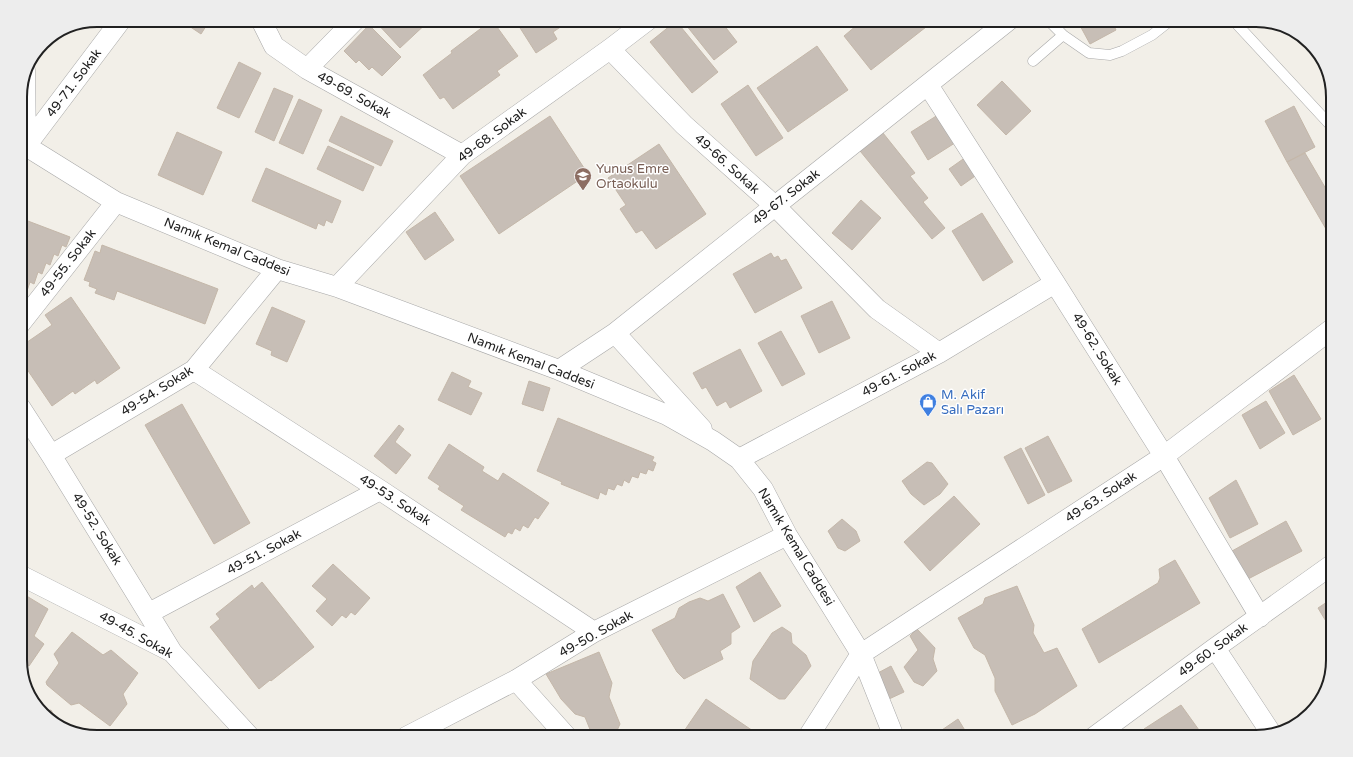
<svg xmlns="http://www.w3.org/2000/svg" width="1353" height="757" font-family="'Varela Round',sans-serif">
<rect width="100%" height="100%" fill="#f2efe8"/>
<path fill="#c7beb6" stroke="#c4b7a9" d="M 180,20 L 210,20 L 201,34 Z
M 376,20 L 430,20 L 400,48 L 375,21 Z
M 492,20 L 518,56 L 497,71 L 500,75 L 453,109 L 444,97 L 440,99 L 423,75 L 452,53 L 451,51 Z
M 515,20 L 571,20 L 553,32 L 557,39 L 536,53 Z
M 682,20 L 720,20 L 737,42 L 714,60 Z
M 863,20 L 935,20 L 871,70 L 844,36 Z
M 1077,20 L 1111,20 L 1116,30 L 1090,44 Z
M 676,21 L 718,72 L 692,93 L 650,42 Z
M 369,25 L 401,57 L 382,76 L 372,67 L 369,70 L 359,60 L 356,63 L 344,51 Z
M 817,46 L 848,90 L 788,132 L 757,88 Z
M 239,62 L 261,73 L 239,118 L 217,108 Z
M 1002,81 L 1031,111 L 1006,135 L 977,105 Z
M 748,85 L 783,138 L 756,156 L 721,104 Z
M 274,88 L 293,96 L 274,141 L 255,132 Z
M 299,99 L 322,110 L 303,154 L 279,143 Z
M 1294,106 L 1315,147 L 1287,162 L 1265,121 Z
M 941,113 L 958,141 L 928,160 L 911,132 Z
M 341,116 L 393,141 L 381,166 L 329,141 Z
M 550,116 L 588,174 L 499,234 L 460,176 Z
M 879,128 L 915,173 L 910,176 L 928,198 L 923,202 L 945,228 L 932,239 L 856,146 Z
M 177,132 L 222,152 L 203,195 L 158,175 Z
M 659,144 L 706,214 L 656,249 L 642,230 L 636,233 L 620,209 L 626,205 L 608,178 Z
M 328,146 L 374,167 L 363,191 L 317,169 Z
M 1305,153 L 1333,201 L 1333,241 L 1287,162 Z
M 966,157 L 978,174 L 961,186 L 949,169 Z
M 266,168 L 341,201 L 332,223 L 326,220 L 324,226 L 318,223 L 316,229 L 252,201 Z
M 861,200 L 881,218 L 852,250 L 832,233 Z
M 435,212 L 454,240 L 425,260 L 406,232 Z
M 982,213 L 1013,262 L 983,281 L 952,231 Z
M 20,218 L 70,237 L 66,247 L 62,245 L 58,256 L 54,254 L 50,265 L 46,263 L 42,274 L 38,272 L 34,284 L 30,282 L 26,294 L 21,293 L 20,296 Z
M 102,245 L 218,289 L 205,324 L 117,291 L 114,300 L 95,293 L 97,289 L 89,286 L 90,282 L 84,280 L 95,251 L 100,253 Z
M 771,253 L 774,258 L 778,256 L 781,261 L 786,259 L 802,288 L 755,313 L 733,274 Z
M 71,297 L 120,368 L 97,384 L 95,380 L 75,394 L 73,391 L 52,406 L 20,359 L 20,347 L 52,325 L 45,315 Z
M 832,301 L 850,338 L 819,353 L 801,316 Z
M 272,307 L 305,321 L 287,362 L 271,355 L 272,351 L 256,344 Z
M 781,331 L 805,374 L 782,386 L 758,343 Z
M 740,349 L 762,391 L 730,408 L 726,401 L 717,406 L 706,387 L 702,389 L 693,373 Z
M 452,372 L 471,381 L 468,387 L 482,393 L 471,415 L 438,400 Z
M 1294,375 L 1321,419 L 1293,435 L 1269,391 Z
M 529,381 L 550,388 L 543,411 L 522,404 Z
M 1266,401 L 1285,433 L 1260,449 L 1242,415 Z
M 182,404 L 250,523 L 214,544 L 145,425 Z
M 558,418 L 654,457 L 652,461 L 656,463 L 653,471 L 648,469 L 646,474 L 640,472 L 638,478 L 632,476 L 629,483 L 624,480 L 622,486 L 617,484 L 614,490 L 608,488 L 606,495 L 600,492 L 598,499 L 561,484 L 562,482 L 537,471 Z
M 399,425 L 404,429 L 395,442 L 411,455 L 396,474 L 374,456 Z
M 1048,436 L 1072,481 L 1048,493 L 1025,448 Z
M 449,444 L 484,467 L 482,471 L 498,481 L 503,473 L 549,503 L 538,519 L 535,517 L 528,528 L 523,525 L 520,531 L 515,528 L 512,534 L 508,532 L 505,537 L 461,510 L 464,506 L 438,489 L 440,486 L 428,478 Z
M 1021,448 L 1045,495 L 1028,504 L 1004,457 Z
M 927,462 L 932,463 L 948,484 L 940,494 L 924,505 L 911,494 L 902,481 Z
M 1236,480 L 1258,524 L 1230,538 L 1209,498 Z
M 954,496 L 980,524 L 930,571 L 904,542 Z
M 842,519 L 856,531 L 860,541 L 845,551 L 838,548 L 828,531 Z
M 1286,521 L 1302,551 L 1248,579 L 1232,551 Z
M 1175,560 L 1200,603 L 1099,663 L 1082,629 L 1158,583 L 1160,578 L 1159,569 Z
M 333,564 L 370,598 L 355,615 L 351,612 L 346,618 L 342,615 L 332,626 L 316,611 L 327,599 L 312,586 Z
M 760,572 L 781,606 L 754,622 L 736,587 Z
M 262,582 L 314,647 L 271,681 L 270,680 L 259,689 L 210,627 L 220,619 L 216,614 L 252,585 L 254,589 Z
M 1017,586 L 1034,625 L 1033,633 L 1044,653 L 1057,648 L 1077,686 L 1035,714 L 1012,725 L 995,691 L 995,678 L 985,655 L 974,648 L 958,618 L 983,604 L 985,598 Z
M 20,592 L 48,609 L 34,636 L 44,644 L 29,666 L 20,661 Z
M 723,594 L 740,627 L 731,633 L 731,644 L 720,651 L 723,659 L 684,679 L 677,672 L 652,630 L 675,618 L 679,608 L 689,602 L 700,598 L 708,601 Z
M 1333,598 L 1333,633 L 1318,608 Z
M 782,627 L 791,633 L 792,643 L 806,655 L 811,666 L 785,699 L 779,699 L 750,679 L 753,661 L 772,633 Z
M 917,629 L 935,648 L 933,659 L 937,671 L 923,686 L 914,682 L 904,667 L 918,650 L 910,636 Z
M 72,632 L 103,655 L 111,650 L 138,673 L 123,694 L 127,704 L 110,726 L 79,703 L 71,705 L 47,685 L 46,682 L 59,663 L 54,654 Z
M 599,652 L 612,683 L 609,697 L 620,724 L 614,737 L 593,737 L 585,717 L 575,714 L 561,699 L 546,674 Z
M 891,666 L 904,692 L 889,699 L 876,674 Z
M 706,699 L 759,735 L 758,737 L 680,737 Z
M 1181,705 L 1204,737 L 1138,737 L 1144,729 Z
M 51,710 L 61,727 L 59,727 L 43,712 Z
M 958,719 L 969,737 L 942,737 L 939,732 Z
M 840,731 L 842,737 L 828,737 Z"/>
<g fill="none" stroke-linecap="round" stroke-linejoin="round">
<g stroke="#a8a8a8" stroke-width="11">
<path id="service" d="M 1048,20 L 1063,35
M 1233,20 L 1333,128
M 1033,61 L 1063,35 L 1089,53 L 1110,55 L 1122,51 L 1152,35 L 1171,20"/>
</g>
<g stroke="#a8a8a8" stroke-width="21">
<path id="minor" d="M 121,20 L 26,146 L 116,202 L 277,269 L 337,287 L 559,370 L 667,415 L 713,441 L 739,459 L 763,489 L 787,535 L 861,654 L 894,737
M 261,20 L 274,46 L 307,69 L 462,155
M 610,49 L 684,125 L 775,206 L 877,309 L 939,353
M 307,69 L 355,20
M 928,85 L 1055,283 L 1164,456 L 1260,617
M 23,150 L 26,146 L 25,70
M 337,287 L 462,155 L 610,49 L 648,20
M 20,324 L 116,202
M 615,333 L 702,429
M 194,370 L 380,490 L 594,632
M 559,370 L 615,333 L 1009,20
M 20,407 L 51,455 L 172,652
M 51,455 L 194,370 L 277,269
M 739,459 L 939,353 L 1055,283
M 20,575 L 172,652 L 250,737
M 149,613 L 380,490
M 1215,648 L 1271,733
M 516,680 L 567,737
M 406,737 L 516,680 L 594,632 L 787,535
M 808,737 L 861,654 L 1164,456 L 1333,328
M 1094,737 L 1215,648 L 1333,564"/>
</g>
<use href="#service" stroke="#fff" stroke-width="10"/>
<use href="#minor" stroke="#fff" stroke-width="20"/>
</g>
<defs>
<g id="school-pin" transform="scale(0.9)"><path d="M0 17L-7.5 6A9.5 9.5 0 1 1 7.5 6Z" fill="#8d6e63" stroke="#fff"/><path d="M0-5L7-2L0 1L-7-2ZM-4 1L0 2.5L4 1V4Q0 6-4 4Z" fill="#fff"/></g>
<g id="shop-pin" transform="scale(0.9)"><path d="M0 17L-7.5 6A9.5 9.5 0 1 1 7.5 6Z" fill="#3f7fe0" stroke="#fff"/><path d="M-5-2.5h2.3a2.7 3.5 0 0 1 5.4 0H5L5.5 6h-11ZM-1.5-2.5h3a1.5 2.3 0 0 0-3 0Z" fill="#fff"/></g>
</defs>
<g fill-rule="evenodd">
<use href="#school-pin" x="583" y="176"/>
<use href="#shop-pin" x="928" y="402"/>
</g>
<g text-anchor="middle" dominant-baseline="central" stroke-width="3" stroke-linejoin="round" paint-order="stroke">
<g font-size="13" fill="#212121" stroke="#fff">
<text transform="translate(74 83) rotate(-53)">49-71. Sokak</text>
<text transform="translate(354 95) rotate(29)">49-69. Sokak</text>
<text transform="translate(492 135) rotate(-37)">49-68. Sokak</text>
<text transform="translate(727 164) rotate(42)">49-66. Sokak</text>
<text transform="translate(786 197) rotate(-38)">49-67. Sokak</text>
<text transform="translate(227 247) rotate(22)">Namık Kemal Caddesi</text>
<text transform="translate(68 263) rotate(-52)">49-55. Sokak</text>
<text transform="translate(1097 349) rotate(58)">49-62. Sokak</text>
<text transform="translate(531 361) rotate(21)">Namık Kemal Caddesi</text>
<text transform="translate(899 374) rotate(-28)">49-61. Sokak</text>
<text transform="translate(157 391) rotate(-32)">49-54. Sokak</text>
<text transform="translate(1101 497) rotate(-33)">49-63. Sokak</text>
<text transform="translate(395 500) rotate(33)">49-53. Sokak</text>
<text transform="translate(97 529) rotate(58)">49-52. Sokak</text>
<text transform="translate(796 547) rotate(59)">Namık Kemal Caddesi</text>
<text transform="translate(264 552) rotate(-28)">49-51. Sokak</text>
<text transform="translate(596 634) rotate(-29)">49-50. Sokak</text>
<text transform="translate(136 635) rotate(29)">49-45. Sokak</text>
<text transform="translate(1213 650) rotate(-36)">49-60. Sokak</text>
</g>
<g font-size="13" fill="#785e54" stroke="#fff" text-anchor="start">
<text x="596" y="169">Yunus Emre<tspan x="596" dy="15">Ortaokulu</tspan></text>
</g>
<g font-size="13" fill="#366cbe" stroke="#fff" text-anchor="start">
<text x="941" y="395">M. Akif<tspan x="941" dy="15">Salı Pazarı</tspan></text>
</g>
</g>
<path d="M0 0H1353V757H0ZM97 27H1256A70 70 0 0 1 1326 97V660A70 70 0 0 1 1256 730H97A70 70 0 0 1 27 660V97A70 70 0 0 1 97 27Z" fill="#ededed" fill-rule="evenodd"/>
<path fill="none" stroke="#212121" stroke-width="2" d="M97 27H1256A70 70 0 0 1 1326 97V660A70 70 0 0 1 1256 730H97A70 70 0 0 1 27 660V97A70 70 0 0 1 97 27Z"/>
</svg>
